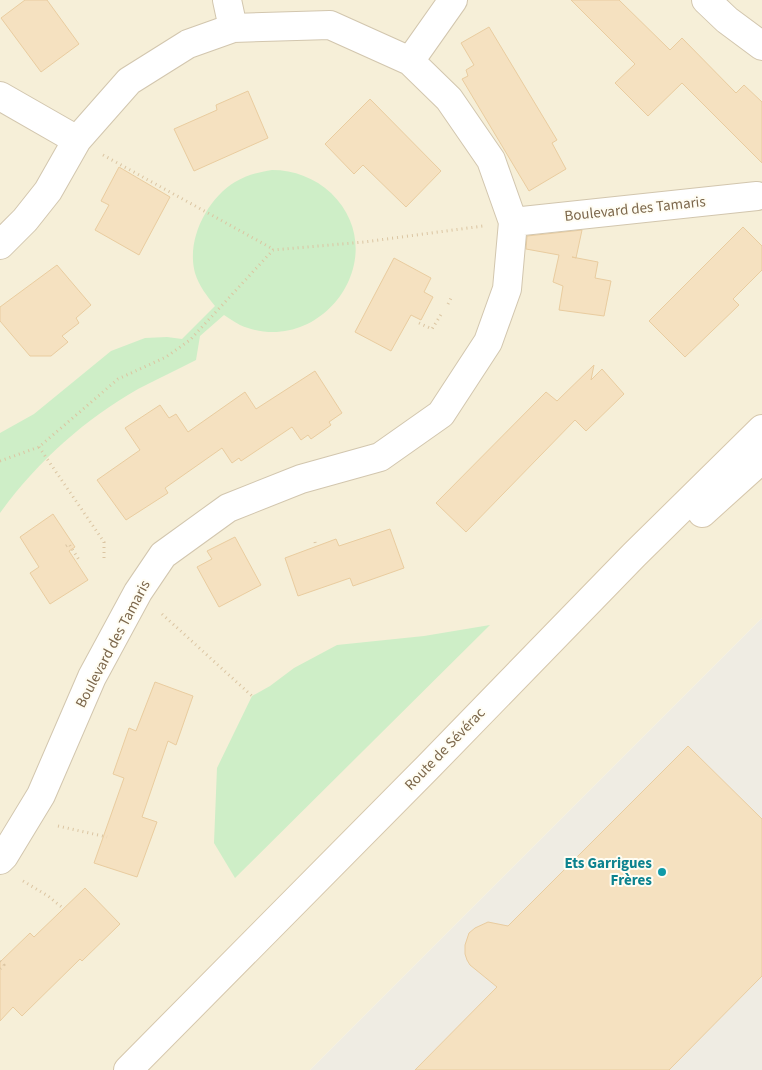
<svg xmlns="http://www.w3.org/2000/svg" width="762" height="1070" font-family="'Source Sans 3',sans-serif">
<rect width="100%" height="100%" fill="#fefbeb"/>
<path fill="#f6efd8" d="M 0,0 L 762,0 L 762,618 L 310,1070 L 0,1070 Z"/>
<path fill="#efece3" d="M 762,618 L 762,1070 L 310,1070 Z"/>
<path fill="#ceeec7" d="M 272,170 C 294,170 315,178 331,193 C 396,256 321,360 240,325 C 234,322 229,318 224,315 L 200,336 L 196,360 C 177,370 157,379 138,389 C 85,419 36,463 0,513 L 0,433 L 34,414 L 111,351 L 145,338 L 167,337 L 182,339 L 215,306 C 207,296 199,286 195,273 C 186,240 207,199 235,182 C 247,175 259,172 272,170 Z
M 490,625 L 235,878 L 214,843 L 217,768 L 252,696 L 270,686 L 294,668 L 337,645 L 424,636 Z"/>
<path fill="#f5e1c0" stroke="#e9cc9f" d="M 25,0 L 47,0 L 79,44 L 41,72 L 1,18 Z
M 571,0 L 619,0 L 670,50 L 682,38 L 736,93 L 744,85 L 762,102 L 762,163 L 682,83 L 648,116 L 615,83 L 635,64 Z
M 489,27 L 557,140 L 552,143 L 566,169 L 529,191 L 462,79 L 468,76 L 466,70 L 474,65 L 461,43 Z
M 248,91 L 268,138 L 194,171 L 174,129 L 217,110 L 216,105 Z
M 370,99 L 441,171 L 406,207 L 363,165 L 354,174 L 325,144 Z
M 119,167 L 170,197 L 139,255 L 95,230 L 109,205 L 101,201 Z
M 743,227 L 762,246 L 762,270 L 733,299 L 739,305 L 685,357 L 649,321 Z
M 582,230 L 576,258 L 572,257 L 598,262 L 595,278 L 611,281 L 604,316 L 559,310 L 563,286 L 553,282 L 559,255 L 526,249 L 527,236 Z
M 394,258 L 431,278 L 424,292 L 433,297 L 421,320 L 411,315 L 391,351 L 355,332 Z
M 57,265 L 91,305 L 76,318 L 79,323 L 62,336 L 68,342 L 51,356 L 30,356 L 0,321 L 0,307 Z
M 594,365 L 591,380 L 602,369 L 624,394 L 586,431 L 575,420 L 466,532 L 436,503 L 546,392 L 557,401 Z
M 315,371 L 342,413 L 329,422 L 331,425 L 311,439 L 308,435 L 301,440 L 292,427 L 241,461 L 239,458 L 232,463 L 222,448 L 165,488 L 168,493 L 126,520 L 97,480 L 140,450 L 125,428 L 160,405 L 169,418 L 176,414 L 188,432 L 245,392 L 256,409 Z
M 53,514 L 75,547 L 69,551 L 88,580 L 50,604 L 30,573 L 39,567 L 20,537 Z
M 390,529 L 404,568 L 353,586 L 350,578 L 298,596 L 285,558 L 336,539 L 339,546 Z
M 235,537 L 261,585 L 219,607 L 197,567 L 212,559 L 207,551 Z
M 155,682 L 193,696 L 176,745 L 168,741 L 142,817 L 157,822 L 137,877 L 94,863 L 124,778 L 113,774 L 129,728 L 136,731 Z
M 688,746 L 762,819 L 762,976 L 669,1070 L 415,1070 L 497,987 L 470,965 L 467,960 L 465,954 L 465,945 L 469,933 L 475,928 L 488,922 L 508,926 Z
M 85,888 L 120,924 L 82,961 L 80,959 L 22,1016 L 13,1007 L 0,1021 L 0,962 L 30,933 L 34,937 Z"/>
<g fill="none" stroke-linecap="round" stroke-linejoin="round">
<g stroke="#d2c6ae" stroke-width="30">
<path id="minor" d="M 227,0 L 233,28
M 706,0 L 727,20 L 762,46
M 410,61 L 453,0
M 0,96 L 77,140
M 513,222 L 757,196
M 0,245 L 25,220 L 48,191 L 77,140 L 129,81 L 188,44 L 233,28 L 330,25 L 410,61 L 449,99 L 491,160 L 513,222 L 507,289 L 488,342 L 441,414 L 380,457 L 301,479 L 228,508 L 163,555 L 138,592 L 92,677 L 41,795 L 4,856 L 0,860"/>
</g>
<g stroke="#d6c7ac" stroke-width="30">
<path id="secondary" d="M 702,513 L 762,459
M 128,1070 L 426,769 L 634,555 L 762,429"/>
</g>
<path stroke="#dbc5a2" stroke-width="3" stroke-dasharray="1 4" stroke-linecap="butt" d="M 103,155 L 273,249
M 448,304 L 451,298
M 419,323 L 432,329 L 442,313
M 39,447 L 104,542 L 104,560
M 0,461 L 39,447 L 118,379 L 166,357 L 190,340 L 273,250 L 364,242 L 483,226
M 315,542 L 316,546
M 66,546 L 69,544 L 79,560
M 162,614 L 252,696
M 58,826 L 107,837
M 23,881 L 48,896 L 64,909
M 0,961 L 4,965 L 0,969"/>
<use href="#minor" stroke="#fff" stroke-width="28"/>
<use href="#secondary" stroke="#fff" stroke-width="28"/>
</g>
<circle fill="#0f9aa8" stroke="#fffdf3" stroke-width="2" cx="662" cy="872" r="5"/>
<g text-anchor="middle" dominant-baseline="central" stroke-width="4" stroke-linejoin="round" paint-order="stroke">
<g font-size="15" fill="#7c674b" stroke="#fffdf3">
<text transform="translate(635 209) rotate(-6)">Boulevard des Tamaris</text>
<text transform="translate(113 644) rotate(-62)">Boulevard des Tamaris</text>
<text transform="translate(445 749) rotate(-46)">Route de Sévérac</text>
</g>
<g font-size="15" font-weight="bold" fill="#0d838f" stroke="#fffdf3" text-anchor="end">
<text x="652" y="863">Ets Garrigues<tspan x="652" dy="17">Frères</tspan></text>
</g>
</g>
</svg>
